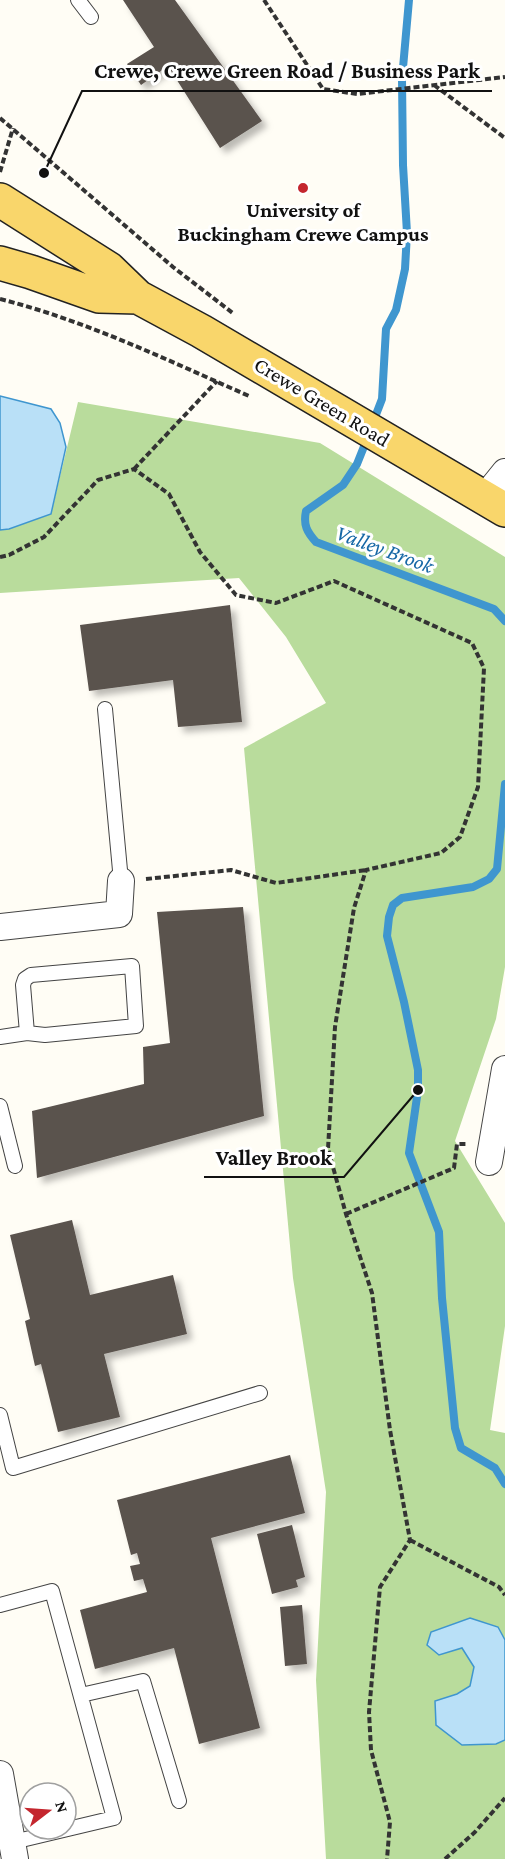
<svg xmlns="http://www.w3.org/2000/svg" width="505" height="1859" font-family="'Crimson Pro',serif">
<defs>
<filter id="shadow"><feDropShadow dx="5.5" dy="5.5" stdDeviation="3" flood-color="#0004"/></filter>
</defs>
<rect width="100%" height="100%" fill="#fffdf5"/>
<path fill="#b9dc9c" d="M 78,402 L 320,443 L 505,557 L 505,967 L 496,1019 L 455,1141 L 505,1223 L 505,1326 L 490,1430 L 505,1433 L 505,1859 L 326,1859 L 316,1680 L 326,1492 L 293,1278 L 244,748 L 326,703 L 286,637 L 239,578 L 0,593 L 0,530 L 9,529 L 51,514 Z"/>
<path fill="#b9e0f7" stroke="#3f96cf" stroke-width="1.5" d="M 0,396 L 51,409 L 60,423 L 66,447 L 51,514 L 9,529 L 0,530 Z
M 470,1618 L 498,1627 L 505,1640 L 505,1740 L 496,1744 L 462,1745 L 436,1725 L 435,1701 L 457,1694 L 470,1686 L 474,1667 L 462,1648 L 439,1655 L 427,1645 L 431,1632 Z"/>
<g fill="none" stroke-linecap="round" stroke-linejoin="round">
<path stroke="#3f96cf" stroke-width="8" d="M 372,425 L 382,399 L 386,329 L 396,310 L 405,269 L 407,233 L 403,165 L 402,79 L 409,0
M 367,439 L 357,464 L 343,485 L 306,511 C 303,525 307,532 316,542 L 494,609 L 505,621
M 505,784 L 497,869 L 489,879 L 473,887 L 402,898 L 393,905 L 389,917 L 387,936 L 404,1002 L 418,1070 L 418,1090 L 409,1153 L 439,1232 L 442,1298 L 455,1428 L 461,1448 L 495,1468 L 505,1484"/>
</g>
<path fill="#5a524d" filter="url(#shadow)" d="M 123,0 L 175,0 L 262,121 L 220,148 L 168,66 L 141,85 L 127,64 L 154,47 Z
M 230,605 L 242,722 L 178,727 L 173,680 L 89,691 L 80,625 Z
M 243,907 L 264,1116 L 37,1178 L 32,1111 L 144,1084 L 143,1047 L 170,1043 L 157,912 Z
M 72,1220 L 90,1295 L 173,1275 L 187,1334 L 104,1354 L 120,1417 L 58,1432 L 41,1364 L 35,1366 L 25,1321 L 30,1319 L 10,1235 Z
M 290,1455 L 305,1513 L 211,1538 L 260,1728 L 199,1744 L 174,1648 L 95,1669 L 80,1610 L 147,1592 L 143,1579 L 134,1581 L 130,1566 L 140,1564 L 137,1553 L 131,1555 L 117,1500 Z
M 292,1525 L 305,1577 L 296,1580 L 298,1587 L 272,1594 L 257,1534 Z
M 302,1605 L 307,1664 L 285,1666 L 280,1607 Z"/>
<g fill="none" stroke-linecap="round" stroke-linejoin="round">
<g stroke="#444" stroke-width="16">
<path id="service" d="M 78,0 L 91,17
M 105,709 L 121,881
M 0,1037 L 27,1033 L 45,1035 L 136,1026 L 132,966 L 31,975 L 25,979 L 23,985 L 27,1033
M 0,1106 L 15,1166
M 0,1415 L 13,1468 L 260,1393
M 0,1605 L 52,1591 L 114,1818 L 13,1842
M 81,1695 L 143,1681 L 179,1801"/>
</g>
<g stroke="#444" stroke-width="28">
<path id="minor" d="M 484,498 L 505,472
M 0,927 L 119,914 L 121,881
M 489,1162 L 505,1069
M 0,1774 L 15,1859"/>
</g>
<g stroke="#222" stroke-width="36">
<path id="primary" d="M 0,200 L 109,269 L 138,297 L 201,331 L 505,510
M 0,263 L 31,272 L 99,296 L 138,297"/>
</g>
<path stroke="#333" stroke-width="4" stroke-dasharray="6 3" stroke-linecap="butt" d="M 264,0 L 323,89 L 357,94 L 505,77
M 434,85 L 505,138
M 0,118 L 173,267 L 234,314
M 0,172 L 13,128
M 0,299 C 87,321 167,360 249,396
M 134,469 L 217,381
M 0,557 L 9,555 L 44,537 L 98,480 L 134,469 L 169,494 L 200,552 L 236,595 L 276,603 L 334,581 L 472,643 L 484,668 L 478,787 L 460,837 L 441,853 L 366,870 L 354,908 L 335,1027 L 328,1149 L 346,1214 L 372,1293 L 390,1430 L 410,1540 L 380,1587 L 369,1712 L 371,1750 L 390,1822 L 387,1859
M 146,879 L 231,870 L 276,883 L 366,870
M 346,1214 L 454,1168 L 457,1144 L 468,1144
M 410,1540 L 499,1587 L 505,1595
M 445,1859 L 475,1832 L 505,1798"/>
<use href="#service" stroke="#fff" stroke-width="14"/>
<use href="#minor" stroke="#fff" stroke-width="26"/>
<use href="#primary" stroke="#f9d66b" stroke-width="33"/>
</g>
<circle fill="#c4262e" stroke="#fff" stroke-width="2" cx="303" cy="188" r="6"/>
<g text-anchor="middle" dominant-baseline="central" stroke-width="6" stroke-linejoin="round" paint-order="stroke">
<g font-size="21" font-weight="bold" fill="#111" stroke="#fff">
<text x="303" y="210">University of<tspan x="303" dy="24">Buckingham Crewe Campus</tspan></text>
</g>
<g font-size="21" fill="#111" stroke="#fff">
<text transform="translate(322 402) rotate(31)">Crewe Green Road</text>
</g>
<g font-size="22" font-style="italic" fill="#1768a6" stroke="#fff">
<text transform="translate(385 549) rotate(20)">Valley Brook</text>
</g>
</g>
<path fill="none" stroke="#111" stroke-width="2" d="M44 173L82 91H492M418 1090L344 1177H204"/>
<g fill="#111" stroke="#fff" stroke-width="2">
<circle cx="44" cy="173" r="6"/>
<circle cx="418" cy="1090" r="6"/>
</g>
<g font-size="22" text-anchor="middle" font-weight="bold" fill="#111" stroke="#fff" stroke-width="6" stroke-linejoin="round" paint-order="stroke">
<text x="287" y="78">Crewe, Crewe Green Road / Business Park</text>
<text x="274" y="1165">Valley Brook</text>
</g>
<g transform="translate(48 1811) rotate(73)"><circle r="28" fill="#ffffff" stroke="#a0a0a0" stroke-width="1.5"/>
<path d="M0-4.5L10 22L0 15L-10 22Z" fill="#c4262e"/>
<text y="-9" font-size="16" font-weight="bold" text-anchor="middle" fill="#111111">N</text>
</g>
</svg>
